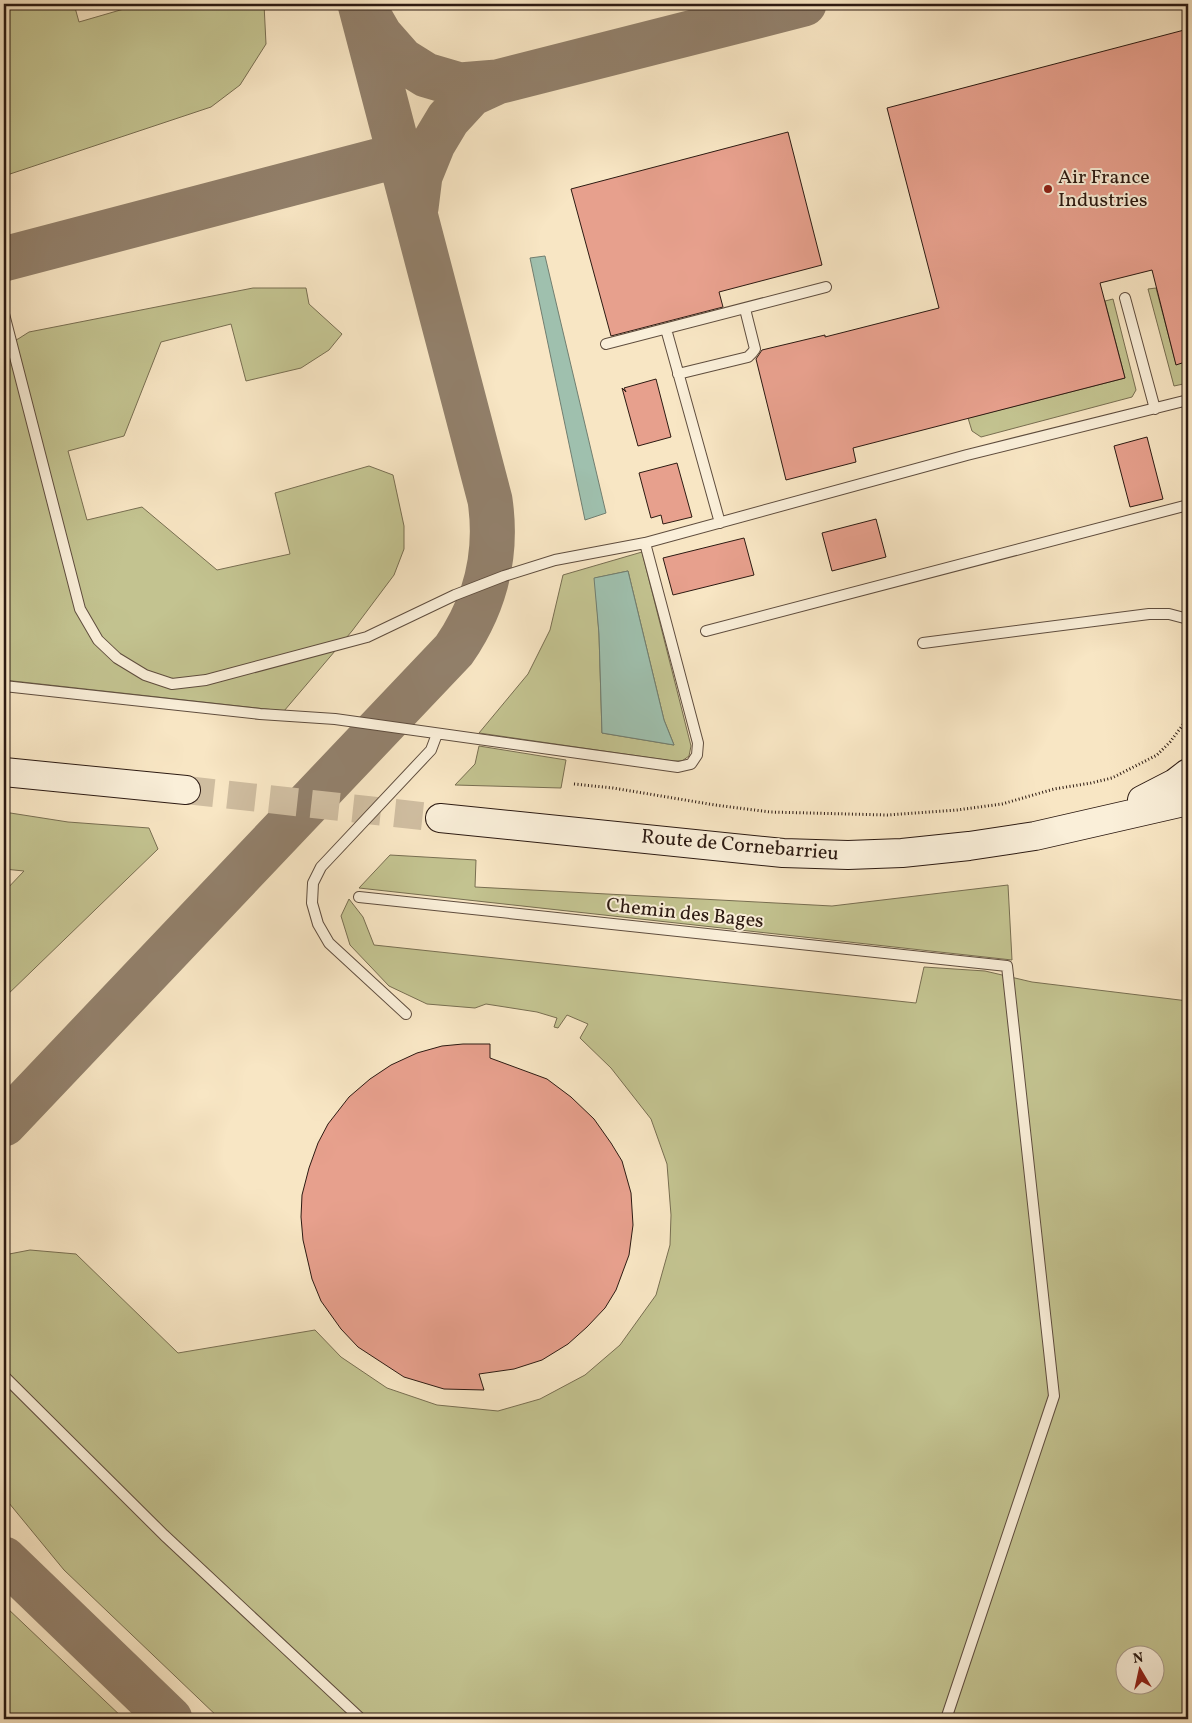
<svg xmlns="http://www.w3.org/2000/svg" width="1192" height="1723" font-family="Vollkorn,serif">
<rect width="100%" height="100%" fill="#f8e6c4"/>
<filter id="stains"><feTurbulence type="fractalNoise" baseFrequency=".004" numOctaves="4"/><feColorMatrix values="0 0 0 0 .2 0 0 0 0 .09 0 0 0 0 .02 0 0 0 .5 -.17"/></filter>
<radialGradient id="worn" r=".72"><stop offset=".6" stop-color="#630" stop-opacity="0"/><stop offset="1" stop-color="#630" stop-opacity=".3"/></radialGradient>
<path fill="#c3c390" stroke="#786e51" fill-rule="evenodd" d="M 4,4 L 74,4 L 79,22 L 141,4 L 264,4 L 266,44 L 240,85 L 211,107 L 4,176 Z
M 253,288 L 306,288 L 309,304 L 342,334 L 329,350 L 301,368 L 246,381 L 231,324 L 161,342 L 124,436 L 68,451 L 87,520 L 142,507 L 217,570 L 290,554 L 275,493 L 369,466 L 393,475 L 404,526 L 404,549 L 394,575 L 352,631 L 284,711 L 4,680 L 4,344 L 18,339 L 29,332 Z
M 1156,288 L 1176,364 L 1188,361 L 1188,383 L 1174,386 L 1148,289 Z
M 1113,299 L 1136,390 L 1132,397 L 981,437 L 972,431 L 968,418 L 1125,378 L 1105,301 Z
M 642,552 L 691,746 L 689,756 L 682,761 L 673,761 L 479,733 L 528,674 L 550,630 L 563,575 ZM 628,571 L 664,720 L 674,745 L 602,733 L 599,634 L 595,578 Z
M 479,746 L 566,760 L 561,788 L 455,785 L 475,764 Z
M 4,812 L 68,822 L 149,828 L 158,849 L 4,998 L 4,892 L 24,871 L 4,869 Z
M 390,855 L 476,860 L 475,887 L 832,906 L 1008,885 L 1012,960 L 359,888 Z
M 349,899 L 363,917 L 374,945 L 916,1003 L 924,967 L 985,971 L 1032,982 L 1188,1001 L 1188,1719 L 220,1719 L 64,1570 L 4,1497 L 4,1255 L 30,1250 L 76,1254 L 178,1353 L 315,1330 L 341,1357 L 387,1388 L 437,1405 L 498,1411 L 540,1399 L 585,1375 L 620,1345 L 656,1295 L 670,1245 L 671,1215 L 667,1164 L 651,1119 L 611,1068 L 580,1038 L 588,1024 L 567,1015 L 558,1028 L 554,1027 L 557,1018 L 537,1012 L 486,1004 L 475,1008 L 427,1004 L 389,986 L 350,945 L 341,916 ZM 1124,1656 L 1154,1656 L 1154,1686 L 1124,1686 Z
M 4,1606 L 6,1607 L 124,1719 L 4,1719 Z"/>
<path fill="#9fc0ae" stroke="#717e70" d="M 545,256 L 606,513 L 585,520 L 530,258 Z
M 628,571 L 664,720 L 674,745 L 602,733 L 599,634 L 594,578 Z"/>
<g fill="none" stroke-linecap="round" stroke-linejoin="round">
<path stroke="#92806b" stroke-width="45" d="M 369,16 L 380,35 L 402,60 L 426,75 L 460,85 L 497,82 L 804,4
M 416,208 L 420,176 L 433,144 L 448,119 L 471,94 L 497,82
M 4,259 L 400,155
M 4,1124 L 454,650 C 485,605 498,554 490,500 L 360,4
M 4,1559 L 170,1719"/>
</g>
<path fill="#e7a08d" stroke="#2c1a12" d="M 1188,29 L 1188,361 L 1176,365 L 1152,270 L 1100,283 L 1125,378 L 853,448 L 856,462 L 786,480 L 756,359 L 762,350 L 825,335 L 825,337 L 939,308 L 887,108 Z
M 788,132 L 822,265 L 719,292 L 723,307 L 611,336 L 571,189 Z
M 656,379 L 671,437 L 638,446 L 622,388 L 626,392 L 624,388 Z
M 1147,437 L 1163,499 L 1130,507 L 1114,446 Z
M 677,463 L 692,517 L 663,524 L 661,515 L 651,518 L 639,473 Z
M 876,519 L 886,557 L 832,571 L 822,533 Z
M 744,538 L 754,575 L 673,595 L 663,558 Z
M 463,1044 L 490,1044 L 490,1058 L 547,1079 L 571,1097 L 594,1119 L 611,1143 L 622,1161 L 631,1193 L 633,1225 L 629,1255 L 616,1290 L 605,1308 L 587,1327 L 568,1344 L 542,1360 L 514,1369 L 479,1374 L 484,1390 L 444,1389 L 404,1377 L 358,1347 L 341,1329 L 321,1301 L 312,1279 L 303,1240 L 301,1217 L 302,1195 L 309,1168 L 318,1143 L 328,1124 L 349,1097 L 370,1079 L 391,1065 L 417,1053 L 442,1046 Z"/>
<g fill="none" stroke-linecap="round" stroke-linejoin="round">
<path stroke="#cfbda0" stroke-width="28" stroke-dasharray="28 14" stroke-linecap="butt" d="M 186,790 L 440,818"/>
<g stroke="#5f4d3e" stroke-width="12">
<path id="service" d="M 1125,298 L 1155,409
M 4,314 L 80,609 L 98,640 L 117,658 L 145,675 L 172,684 L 206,680 L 367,637 L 455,595 L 504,576 L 555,560 L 645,543 L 967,455 L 1188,400
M 666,329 L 720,523
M 606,344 L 826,287
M 678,374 L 748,357 L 752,353 L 755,349 L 745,309
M 706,631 L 1188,505
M 923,643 L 1149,614 L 1169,614 L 1188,619
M 4,686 L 260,714 L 335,719 L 678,767 L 691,764 L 697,755 L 698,743 L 645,543
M 359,897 L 1007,966 L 1054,1396 L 946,1719
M 406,1014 L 329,943 L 318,924 L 312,903 L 313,883 L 321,867 L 431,750 L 437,734
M 4,1376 L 164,1535 L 361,1719"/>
</g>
<g stroke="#2c1a12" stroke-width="30">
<path id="secondary" d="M 4,772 L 186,790
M 1142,800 L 1175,783 L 1188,773
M 440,818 L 783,853 L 848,855 L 902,853 L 969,846 L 1035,836 L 1188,801"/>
</g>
<path stroke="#2c1a12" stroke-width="3" stroke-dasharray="1 2.5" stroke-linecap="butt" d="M 574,784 L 613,788 L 715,805 L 770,812 L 887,815 L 957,810 L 1002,804 L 1054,789 L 1091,783 L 1112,778 L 1157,755 L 1170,742 L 1188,718"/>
<use href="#service" stroke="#faefd9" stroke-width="10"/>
<use href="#secondary" stroke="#faefd9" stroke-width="28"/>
</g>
<circle fill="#8f2418" stroke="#faefd9" stroke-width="2" cx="1048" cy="189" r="5"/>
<g text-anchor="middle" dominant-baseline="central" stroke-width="4" stroke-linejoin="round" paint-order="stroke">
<g font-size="20" fill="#2c1a12" stroke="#faefd9" text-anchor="start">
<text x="1058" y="178">Air France<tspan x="1058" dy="23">Industries</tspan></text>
</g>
<g font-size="20" fill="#2c1a12" stroke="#faefd9">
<text transform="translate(740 846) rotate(5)">Route de Cornebarrieu</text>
<text transform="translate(685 914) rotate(6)">Chemin des Bages</text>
</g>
</g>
<rect width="1192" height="1723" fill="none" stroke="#f8e6c4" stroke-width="20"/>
<rect x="5" y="5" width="1182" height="1713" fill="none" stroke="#2c1a12" stroke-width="2.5"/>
<rect x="10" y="10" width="1172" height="1703" fill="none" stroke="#2c1a12"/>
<g transform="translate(1140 1670) rotate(351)"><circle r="24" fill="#faefd9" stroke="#a89a89"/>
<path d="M0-4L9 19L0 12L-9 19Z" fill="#8f2418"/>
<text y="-8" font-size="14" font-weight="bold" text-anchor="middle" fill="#2c1a12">N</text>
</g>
<rect width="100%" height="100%" filter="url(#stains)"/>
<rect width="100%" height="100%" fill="url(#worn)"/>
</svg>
